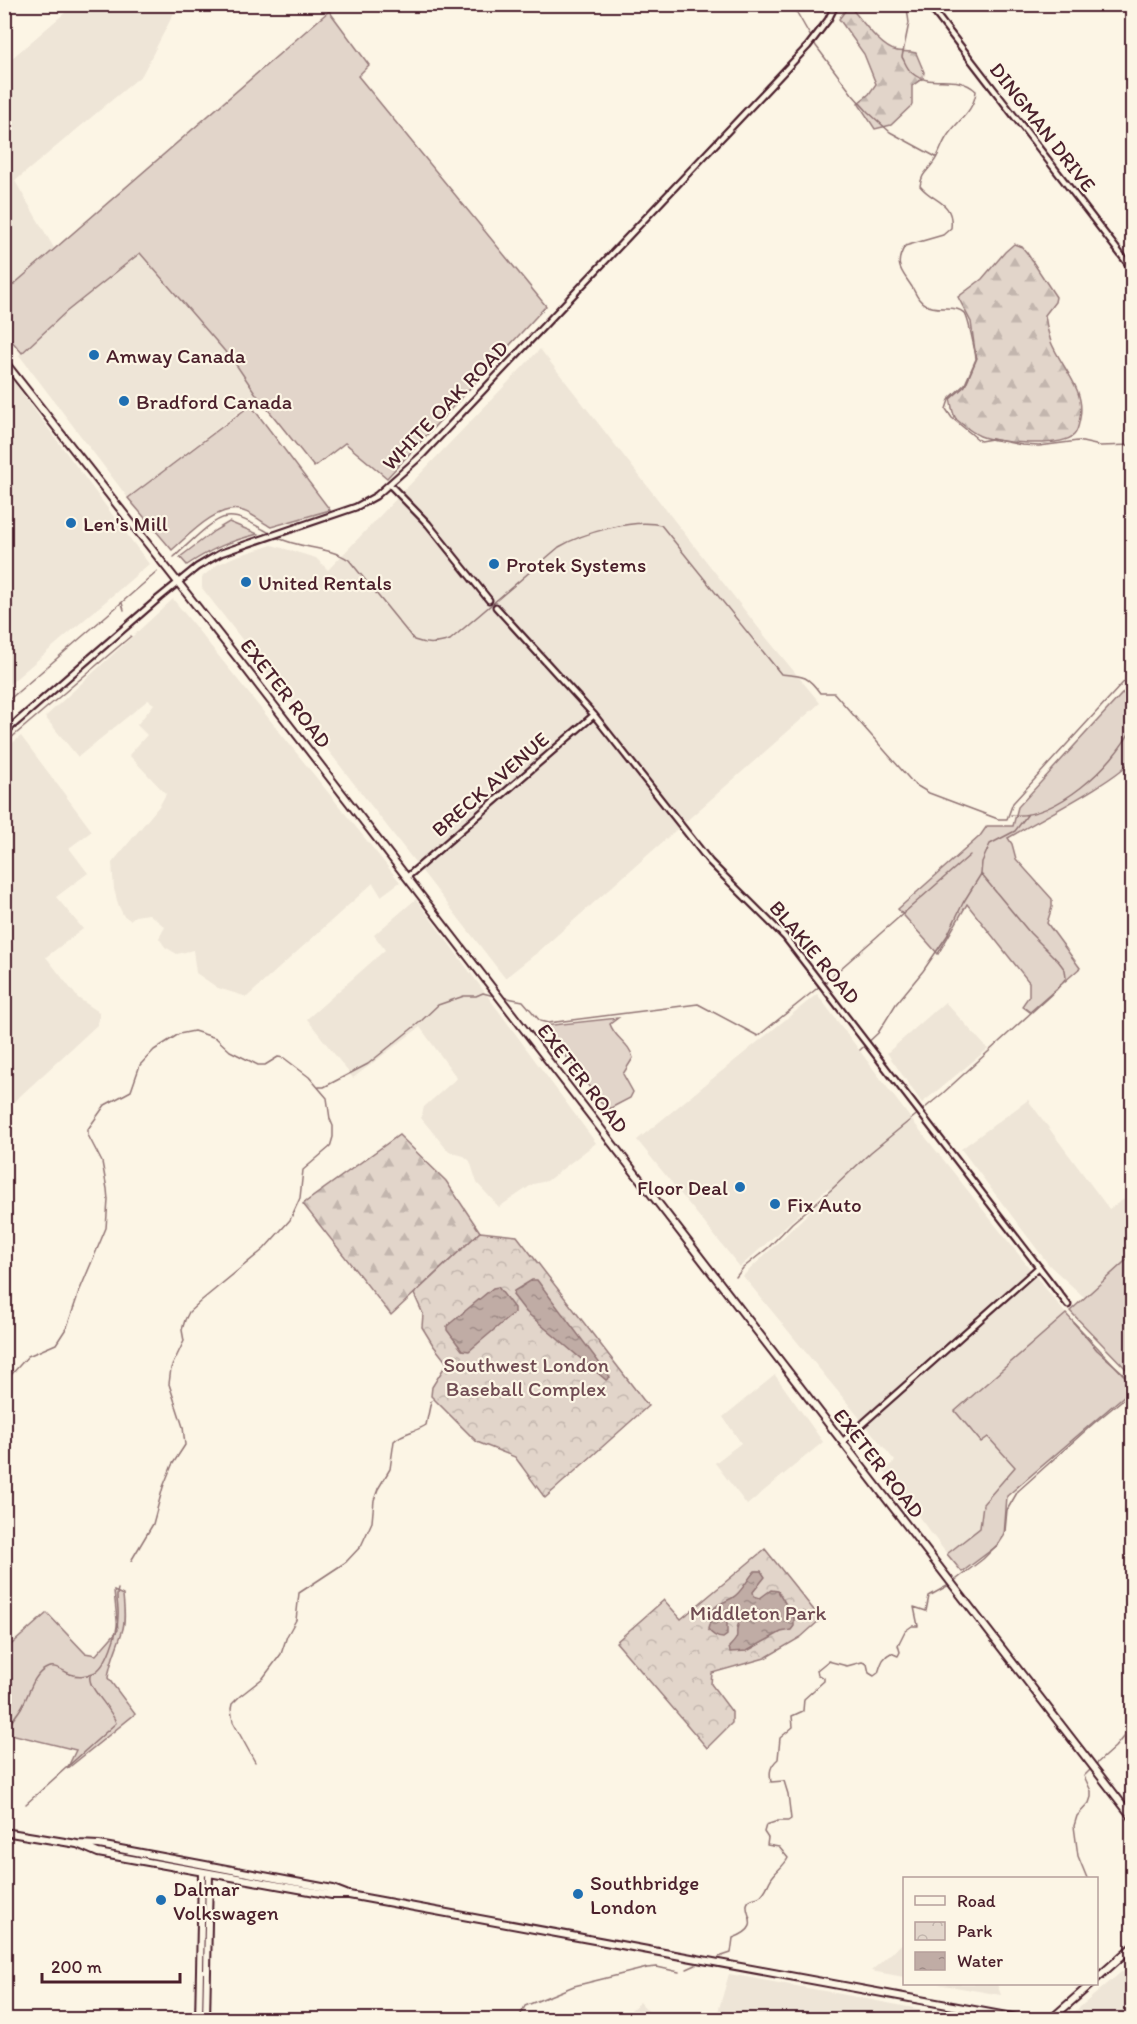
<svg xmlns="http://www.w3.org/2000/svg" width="1137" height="2024" font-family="Itim,sans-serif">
<defs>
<pattern id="forest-firs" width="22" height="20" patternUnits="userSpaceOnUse" patternTransform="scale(1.5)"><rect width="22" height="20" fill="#e2d5ca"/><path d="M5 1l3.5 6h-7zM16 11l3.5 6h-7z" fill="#c3b6ae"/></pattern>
<pattern id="park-crowns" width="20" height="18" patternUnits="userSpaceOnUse" patternTransform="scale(1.5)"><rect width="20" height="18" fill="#e2d5ca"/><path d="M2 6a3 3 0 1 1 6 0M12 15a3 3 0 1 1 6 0" fill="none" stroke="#c3b6ae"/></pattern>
<pattern id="water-ripples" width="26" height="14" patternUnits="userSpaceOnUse" patternTransform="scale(1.5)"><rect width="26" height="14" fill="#c0aca5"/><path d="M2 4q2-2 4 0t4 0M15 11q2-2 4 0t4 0" fill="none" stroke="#9e8b87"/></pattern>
</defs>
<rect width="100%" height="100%" fill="#fcf5e5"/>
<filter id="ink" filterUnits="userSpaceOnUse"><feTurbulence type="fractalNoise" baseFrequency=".0167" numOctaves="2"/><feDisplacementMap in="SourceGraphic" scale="12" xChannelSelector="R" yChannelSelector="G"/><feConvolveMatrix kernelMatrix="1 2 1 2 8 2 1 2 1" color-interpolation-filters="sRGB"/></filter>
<g filter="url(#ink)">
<path fill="#eee5d7" d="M 74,5 L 178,5 L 142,75 L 15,181 L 54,248 L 5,292 L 4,65 Z
M 140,252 L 235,363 L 258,397 L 128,498 L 19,355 L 66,312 Z
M 540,349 L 764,635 L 820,703 L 538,952 L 505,978 L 202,588 L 202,577 L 217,565 L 234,557 L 272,545 L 316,558 L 328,570 Z
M 4,369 L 149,564 L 5,688 L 4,688 Z
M 173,599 L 400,882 L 381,896 L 373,883 L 247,997 L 218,988 L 196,973 L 193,950 L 177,954 L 165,947 L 159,938 L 165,927 L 149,914 L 135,916 L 130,920 L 123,915 L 118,904 L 114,889 L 112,863 L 160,805 L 166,794 L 129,755 L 147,735 L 137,725 L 154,704 L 148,700 L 78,757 L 45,717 Z
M 21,736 L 92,831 L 69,848 L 88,873 L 56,897 L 83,929 L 46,957 L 78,998 L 99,1012 L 99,1020 L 97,1025 L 5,1110 L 4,750 Z
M 416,899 L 596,1143 L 547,1181 L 533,1184 L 499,1207 L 477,1183 L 470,1161 L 464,1156 L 449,1152 L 421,1118 L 424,1107 L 457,1078 L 420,1027 L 353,1078 L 307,1019 L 385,950 L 374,935 Z
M 817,994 L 911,1119 L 1066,1314 L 955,1411 L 981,1442 L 988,1436 L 1015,1467 L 983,1504 L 980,1528 L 947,1554 L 884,1471 L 895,1461 L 743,1276 L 830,1192 L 828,1188 L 740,1267 L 637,1140 Z
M 945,1002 L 988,1049 L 922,1103 L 887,1053 Z
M 1028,1100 L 1109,1209 L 1129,1196 L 1132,1200 L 1132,1255 L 1085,1298 L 1049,1265 L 961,1149 Z
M 775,1375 L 823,1442 L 747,1505 L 715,1463 L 741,1443 L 723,1417 Z
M 904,1942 L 904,1977 L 871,1971 Z
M 1132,1963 L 1132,2019 L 1105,2019 L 1073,2013 Z
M 729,1974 L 830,1992 L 971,2019 L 716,2019 Z
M 938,1984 L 997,1984 L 1001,1995 Z
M 640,2002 L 655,2019 L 621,2019 Z"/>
<path fill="#e2d5ca" stroke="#967a7a" stroke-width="1.5" d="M 329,11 L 369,65 L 358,76 L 546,306 L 387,478 L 345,443 L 314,467 L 258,397 L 235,363 L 140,253 L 66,312 L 22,353 L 5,333 L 5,292 Z
M 247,408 L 253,408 L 330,510 L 271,527 C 262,522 253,514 243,511 C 219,502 188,536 172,550 L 128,498 Z
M 229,522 L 258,534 C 230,541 211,549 187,565 L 180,557 L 214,531 Z
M 1132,683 L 1132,759 C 1123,777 1031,824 1008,838 L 1012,844 L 1016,859 L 1052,899 L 1052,907 L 1047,923 L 1080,968 L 1030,1012 L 1022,1006 L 1029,996 L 1029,982 L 967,904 L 938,954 L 898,909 L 980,836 L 987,826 L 1013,826 L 1018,807 Z
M 618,1018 L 610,1024 C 615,1039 629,1042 633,1058 L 623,1074 L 633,1092 L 630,1098 L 607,1110 L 543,1026 Z
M 1132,1255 L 1132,1375 L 1070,1311 Z
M 1066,1314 L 1132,1384 L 1132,1389 L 1007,1496 L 1004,1536 L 998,1545 L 962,1572 L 947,1554 L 980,1528 L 983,1504 L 1015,1467 L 988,1437 L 981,1442 L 955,1411 Z
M 114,1591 L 123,1595 C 124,1607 126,1621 122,1632 C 117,1648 110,1661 108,1678 L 135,1714 L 67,1769 L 76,1750 L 7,1733 L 5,1736 L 5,1650 L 47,1613 L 85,1653 L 96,1655 L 118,1630 Z"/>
<path fill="url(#forest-firs)" stroke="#967a7a" stroke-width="1.5" d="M 848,7 L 852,9 C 862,21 882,49 897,51 C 903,52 909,51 916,53 L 924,72 L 923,78 L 912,86 L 912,105 L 891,125 L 875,129 L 858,103 L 869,94 L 876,84 L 864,54 L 839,19 Z
M 1014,244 L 1022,247 L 1027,253 L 1056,297 L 1055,302 L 1045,315 C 1046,324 1048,333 1051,342 C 1061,367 1086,389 1080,418 C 1079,423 1078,431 1074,435 C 1061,448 997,443 980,436 C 973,433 963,425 957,420 C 952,415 952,406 950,398 L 965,384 L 976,359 L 971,322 L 958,297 L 982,279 L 1005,252 Z
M 399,1135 L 446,1181 L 480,1232 L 391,1315 L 303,1204 Z"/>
<path fill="url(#park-crowns)" stroke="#967a7a" stroke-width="1.5" d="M 480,1232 L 517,1236 L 648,1406 L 545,1498 L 515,1457 L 477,1442 L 431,1396 L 432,1387 L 447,1363 L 433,1345 L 422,1327 L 423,1314 L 414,1294 Z
M 765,1549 L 821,1619 L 801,1637 L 765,1658 L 712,1673 L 711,1684 L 732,1712 L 732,1723 L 707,1748 L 616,1642 L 664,1600 L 681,1619 Z"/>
<path fill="url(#water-ripples)" stroke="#917474" stroke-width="1.5" d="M 532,1280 L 537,1280 L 610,1377 L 606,1380 L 526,1312 L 513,1295 L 514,1291 Z
M 498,1287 L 514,1308 L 514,1313 L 469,1351 L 462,1350 L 447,1330 L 447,1326 L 493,1288 Z
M 755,1571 L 761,1571 L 765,1577 L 753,1592 L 754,1596 L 760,1598 L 771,1590 L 778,1591 L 794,1618 L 794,1626 L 791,1630 L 781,1632 L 747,1651 L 730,1652 L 729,1647 C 742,1634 734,1636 738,1625 C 741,1618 745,1619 741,1611 L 737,1611 L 727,1621 L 727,1635 L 723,1638 C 717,1638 711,1634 708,1629 L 710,1622 L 708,1617 C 713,1605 721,1604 732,1598 C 742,1593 747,1579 755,1571 Z"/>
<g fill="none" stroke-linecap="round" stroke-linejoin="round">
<path stroke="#917474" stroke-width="1.5" d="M 792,4 L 816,46 L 852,94 L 868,112 L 890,132 L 936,157
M 908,4 L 907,8 L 909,23 L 902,57 C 905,62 907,69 912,73 C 930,89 956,72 976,91 C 974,113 956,121 946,138 C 941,146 939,156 933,163 C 926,173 922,173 920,186 C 934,203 954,201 951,228 L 943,235 L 905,246 C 893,266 902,271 912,287 C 916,294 918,301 926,305 C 938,312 955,303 965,314 C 970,321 973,348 977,358 L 965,386 L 949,400 L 946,409 L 952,418 L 980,441 L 992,439 L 1022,445 L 1039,446 L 1078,441 L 1100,446 L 1132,445
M 276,537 C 300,549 328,546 349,560 L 414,640 C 427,645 437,644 450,640 L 559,547 C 583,533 634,518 661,525 L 781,674 C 803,676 807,675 820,693 L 834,693 L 914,784 L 929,793 L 998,819 L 1007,819 L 1013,803 L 1132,673
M 174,557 C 186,547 212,518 227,517 C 242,515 259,528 272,534
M 122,603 L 124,610
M 4,704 L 157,572
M 4,744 L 131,636
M 1011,815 C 1056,819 1113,766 1132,728
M 824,983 L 970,855
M 502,997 L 523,1001 L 540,1021 L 548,1023 L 698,1004 L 758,1036 L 820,986
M 860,1050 L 878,1033 L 896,1004 L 923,971 L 947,936 L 963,903 L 981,874 L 982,862 L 990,844 L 1015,831 L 1028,814
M 319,1087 L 324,1087 L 368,1064 L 420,1022 L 438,1005 L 464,996 L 476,996 L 483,993 L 494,996
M 736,1277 L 743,1268 L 769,1247 L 792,1223 L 831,1190 L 871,1152 L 942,1094 L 1056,990 L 1066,978 L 1065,970 L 1059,962 L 1030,933 L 981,874
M 1074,1323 L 1097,1350 L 1132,1381
M 4,1379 L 11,1375 L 28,1356 L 56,1344 L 67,1327 L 79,1292 L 106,1228 L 108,1200 L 107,1189 L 102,1162 L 88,1135 L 88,1129 L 105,1105 L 131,1091 L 140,1065 L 154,1050 L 179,1034 L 194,1031 L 216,1038 L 230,1051 L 258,1065 L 265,1065 L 278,1057 L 284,1058 L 309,1077 L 327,1098 L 330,1119 L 333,1126 L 333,1137 L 330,1147 L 303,1170 L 300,1198 L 290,1220 L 264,1249 L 202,1300 L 189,1312 L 185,1320 L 182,1330 L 184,1341 L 171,1368 L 169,1384 L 183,1427 L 185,1445 L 172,1465 L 163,1487 L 153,1524 L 131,1561
M 953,1582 L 983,1559 L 999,1543 L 1005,1531 L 1007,1510 L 1018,1491 L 1094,1423 L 1132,1392
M 4,1731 C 10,1723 16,1716 21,1708 C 29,1696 32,1676 45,1669 C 55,1663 62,1671 70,1674 C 77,1677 87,1676 93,1673 C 107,1668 118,1631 118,1616 C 119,1606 115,1598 118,1589
M 255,1762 L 233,1722 L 231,1709 L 232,1704 L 240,1696 L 263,1678 L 281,1654 L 287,1636 L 296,1620 L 299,1593 L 346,1562 L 361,1546 L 372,1522 L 374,1500 L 378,1489 L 390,1469 L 394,1441 C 403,1432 416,1432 426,1425 L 431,1401
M 1095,1765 L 1115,1747 L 1132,1726
M 26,1804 L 116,1723 C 112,1708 87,1688 90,1676
M 1087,1878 L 1078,1856 L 1074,1826 L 1077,1816 L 1089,1803 L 1091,1797 L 1091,1791 L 1084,1776 L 1092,1768
M 719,1957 L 731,1953 L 733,1938 C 766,1926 741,1913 748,1902 C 751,1897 756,1899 760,1896 C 767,1891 768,1882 773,1876 C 778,1869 784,1866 788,1858 L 779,1847 L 767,1845 L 768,1838 L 764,1832 L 766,1825 L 778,1821 L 788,1821 L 791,1819 L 788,1794 L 784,1781 L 771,1782 C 769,1772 770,1766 778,1759 L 780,1738 L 793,1727 L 792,1716 L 803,1711 L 804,1699 L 824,1681 L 824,1678 L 818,1675 L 817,1670 L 828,1661 L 847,1666 L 862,1662 L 867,1664 L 869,1673 L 874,1676 L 878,1673 C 881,1665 882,1657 891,1653 L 898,1656 L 900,1652 L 898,1645 L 905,1631 L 912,1626 L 918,1626 L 914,1607 L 926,1611 L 929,1596 L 949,1585
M 687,1969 L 696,1965
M 518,2020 L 525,2006 L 574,1986 L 647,1968 L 657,1967 L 679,1972"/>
<g stroke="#4a1f2b" stroke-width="9">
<path id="minor" d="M 928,4 L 1132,269
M 390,485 L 428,524 L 489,600
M 496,607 L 594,715 L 710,862 L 785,937 L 1068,1305
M 4,733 L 159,598 L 197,567 L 221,553 L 356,507 L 376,496 L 423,454 L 808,46 L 828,20 L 836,4
M 407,877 L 594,715
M 842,1442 L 1039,1267"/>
</g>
<g stroke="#4a1f2b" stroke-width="10">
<path id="major" d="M 4,361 L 246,669 L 1132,1817
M 4,1832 L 77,1844 L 99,1845 L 333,1889 L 346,1894
M 77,1844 L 98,1853 L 332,1895 L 349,1895 L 1029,2020
M 1096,1979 L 1132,1947
M 199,2020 L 202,1872
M 206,2020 L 209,1874
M 1050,2020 L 1091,1984"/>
</g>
<use href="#minor" stroke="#fcf5e5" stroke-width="4.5"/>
<use href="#major" stroke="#fcf5e5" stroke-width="6"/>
</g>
</g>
<g fill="#1f6fb2" stroke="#fcf5e5" stroke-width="2">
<circle cx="94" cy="355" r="6"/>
<circle cx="124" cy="401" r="6"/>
<circle cx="71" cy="523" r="6"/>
<circle cx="494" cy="564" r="6"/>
<circle cx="246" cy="582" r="6"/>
<circle cx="740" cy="1187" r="6"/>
<circle cx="775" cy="1204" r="6"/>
<circle cx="578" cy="1894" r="6"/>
<circle cx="161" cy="1900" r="6"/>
</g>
<g text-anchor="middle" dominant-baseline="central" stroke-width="4.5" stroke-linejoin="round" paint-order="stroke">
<g font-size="21" fill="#4a1f2b" stroke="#fcf5e5">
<text transform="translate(1043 127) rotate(52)">DINGMAN DRIVE</text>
<text transform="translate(445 405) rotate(-46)">WHITE OAK ROAD</text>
<text transform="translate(286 693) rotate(52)">EXETER ROAD</text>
<text transform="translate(490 784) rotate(-41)">BRECK AVENUE</text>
<text transform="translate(815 952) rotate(50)">BLAKIE ROAD</text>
<text transform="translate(583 1078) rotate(52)">EXETER ROAD</text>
<text transform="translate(879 1463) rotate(52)">EXETER ROAD</text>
</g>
<g font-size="21" fill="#4a1f2b" stroke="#fcf5e5" text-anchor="start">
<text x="106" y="355">Amway Canada</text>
<text x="136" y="401">Bradford Canada</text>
<text x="83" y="523">Len's Mill</text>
<text x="506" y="564">Protek Systems</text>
<text x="258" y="582">United Rentals</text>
<text x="728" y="1187" text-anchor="end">Floor Deal</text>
<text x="787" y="1204">Fix Auto</text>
<text x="590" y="1882">Southbridge<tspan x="590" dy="24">London</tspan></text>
<text x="173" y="1888">Dalmar<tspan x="173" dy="24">Volkswagen</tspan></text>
</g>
<g font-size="21" fill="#704c53" stroke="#fcf5e5">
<text x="526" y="1364">Southwest London<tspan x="526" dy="24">Baseball Complex</tspan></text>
<text x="758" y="1612">Middleton Park</text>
</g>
</g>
<rect width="1137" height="2024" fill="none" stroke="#fcf5e5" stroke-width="24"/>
<rect x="12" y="12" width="1113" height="2000" fill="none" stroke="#4a1f2b" stroke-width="2" filter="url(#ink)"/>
<rect x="903" y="1877" width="195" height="108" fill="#fcf5e5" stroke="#b59f9b" stroke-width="1.5"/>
<rect x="915" y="1896" width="30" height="9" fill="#fcf5e5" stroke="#b59f9b" stroke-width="1.5"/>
<text x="957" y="1907" font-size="18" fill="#4a1f2b">Road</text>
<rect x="915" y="1922" width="30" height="18" fill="url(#park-crowns)" stroke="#b59f9b" stroke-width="1.5"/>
<text x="957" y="1937" font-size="18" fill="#4a1f2b">Park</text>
<rect x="915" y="1952" width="30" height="18" fill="url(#water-ripples)" stroke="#b59f9b" stroke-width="1.5"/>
<text x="957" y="1967" font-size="18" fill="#4a1f2b">Water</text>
<path d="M42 1973v9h138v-9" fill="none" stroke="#4a1f2b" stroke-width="3"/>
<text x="51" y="1973" font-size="18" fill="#4a1f2b" stroke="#fcf5e5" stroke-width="4.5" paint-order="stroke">200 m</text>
</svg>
